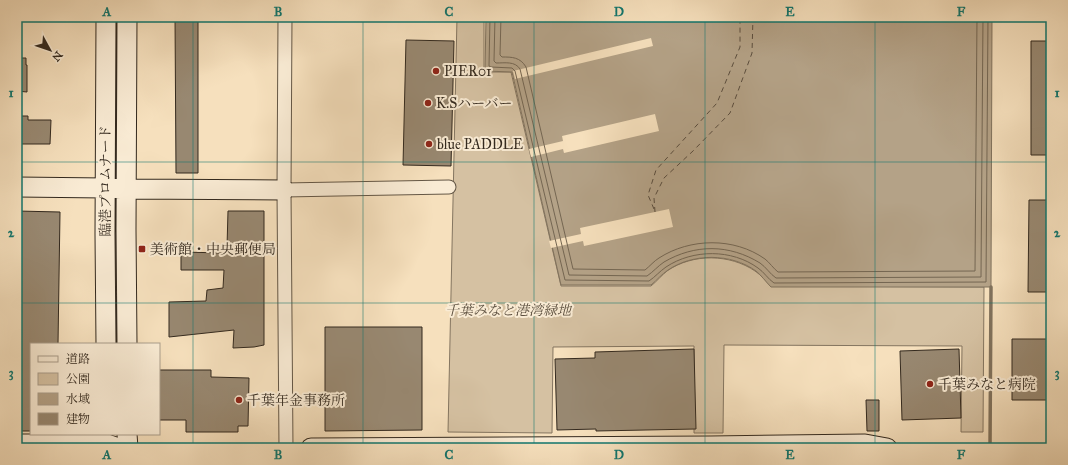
<svg xmlns="http://www.w3.org/2000/svg" width="1068" height="465" font-family="'IM FELL Great Primer','Noto Serif JP',serif">
<rect width="100%" height="100%" fill="#f6e0bd"/>
<filter id="stains"><feTurbulence type="fractalNoise" baseFrequency=".005" numOctaves="4"/><feColorMatrix values="0 0 0 0 .2 0 0 0 0 .09 0 0 0 0 .02 0 0 0 .5 -.17"/></filter>
<radialGradient id="worn" r=".72"><stop offset=".6" stop-color="#630" stop-opacity="0"/><stop offset="1" stop-color="#630" stop-opacity=".3"/></radialGradient>
<path fill="#d5c1a2" stroke="#847560" d="M 457,17 L 484,17 L 484,72 L 511,72 L 561,286 L 651,286 C 657,281 662,275 667,271 C 693,253 730,254 755,271 C 761,275 766,281 771,286 L 984,287 L 983,432 L 961,432 L 962,346 L 724,345 L 723,433 L 694,433 L 694,346 L 553,347 L 552,433 L 448,432 Z"/>
<path fill="#b4a287" stroke="#80725d" d="M 486,17 L 992,17 L 991,287 L 771,287 C 766,282 761,275 756,271 C 731,253 693,253 668,270 C 662,274 657,280 651,285 L 561,285 L 512,72 L 485,71 Z"/>
<path fill="#f6e0bd" d="M 651,38 L 653,46 L 515,79 L 513,71 Z
M 655,114 L 659,131 L 564,153 L 563,149 L 531,157 L 529,149 L 563,141 L 562,136 Z
M 669,209 L 673,227 L 584,246 L 583,241 L 551,248 L 549,241 L 581,234 L 580,228 Z"/>
<g fill="none" stroke-linecap="round" stroke-linejoin="round">
<path stroke="#746652" stroke-width="1" d="M 490,17 L 489,66 L 491,67 L 512,68 L 515,71 L 565,280 L 649,281 C 655,277 660,271 666,267 C 693,249 732,249 758,268 C 764,272 768,279 774,283 L 986,282 L 988,17
M 495,17 L 494,61 L 496,63 C 505,63 515,61 520,69 L 569,275 L 647,276 C 653,272 658,266 664,262 C 695,244 729,244 760,263 C 766,267 770,274 776,278 L 981,277 L 983,17
M 501,17 L 500,55 L 502,57 C 512,57 520,57 526,67 L 573,269 L 645,270 C 650,266 654,261 659,258 C 690,238 734,237 765,259 C 770,263 773,268 778,272 L 975,271 L 977,17"/>
<path stroke="#80725d" stroke-width="3.5" d="M 990,448 L 991,287"/>
<path stroke="#5a4d3e" stroke-width="1" stroke-dasharray="5 4" stroke-linecap="butt" d="M 654,209 L 648,195 L 656,170 L 717,103 L 740,47 L 740,17
M 655,212 L 654,198 L 664,178 L 693,151 L 730,113 L 752,53 L 753,17"/>
</g>
<path fill="#988871" stroke="#33291e" d="M 175,17 L 198,17 L 198,173 L 176,173 Z
M 406,40 L 454,41 L 451,166 L 403,165 Z
M 1031,41 L 1051,41 L 1051,155 L 1031,155 Z
M 17,58 L 26,58 L 26,65 L 27,65 L 27,92 L 17,91 Z
M 19,116 L 28,116 L 28,120 L 51,120 L 50,144 L 17,144 L 17,120 L 18,120 Z
M 1029,200 L 1051,200 L 1051,292 L 1028,292 Z
M 17,211 L 60,212 L 58,344 L 31,344 L 31,431 L 17,431 Z
M 228,211 L 264,211 L 264,345 L 254,347 L 233,348 L 234,330 L 169,337 L 169,302 L 206,301 L 207,290 L 223,288 L 224,270 L 181,270 L 181,252 L 224,253 L 224,248 L 227,247 Z
M 325,327 L 422,327 L 422,430 L 325,431 Z
M 1012,339 L 1051,339 L 1051,400 L 1012,400 Z
M 694,349 L 696,429 L 596,431 L 596,429 L 557,430 L 555,359 L 595,358 L 595,352 Z
M 959,349 L 961,418 L 902,420 L 900,351 Z
M 159,370 L 211,370 L 211,377 L 249,378 L 248,426 L 238,426 L 238,432 L 186,432 L 186,420 L 159,420 Z
M 866,400 L 879,400 L 879,431 L 867,431 Z"/>
<g fill="none" stroke-linecap="round" stroke-linejoin="round">
<g stroke="#645746" stroke-width="15">
<path id="street" d="M 285,17 L 284,190 L 286,448
M 284,190 L 449,187"/>
</g>
<g stroke="#33291e" stroke-width="21">
<path id="secondary" d="M 17,187 L 105,188 L 126,189 L 284,190
M 106,344 L 105,234 L 106,17
M 127,344 L 126,229 L 127,17
M 127,434 L 128,448
M 17,444 L 107,444 L 118,448
M 311,448 L 711,446 L 865,444 L 887,448"/>
</g>
<use href="#street" stroke="#f9ebd4" stroke-width="13"/>
<use href="#secondary" stroke="#f9ebd4" stroke-width="19"/>
</g>
<path fill="none" stroke="#0f766e" stroke-width="1" stroke-opacity="0.55" d="M 193,17 L 193,448M 363,17 L 363,448M 534,17 L 534,448M 705,17 L 705,448M 875,17 L 875,448M 17,162 L 1051,162M 17,303 L 1051,303"/>
<g fill="#8f2418" stroke="#f9ebd4" stroke-width="1.5">
<circle cx="436" cy="71" r="4"/>
<circle cx="428" cy="103" r="4"/>
<circle cx="429" cy="144" r="4"/>
<rect x="138" y="245" width="8" height="8" rx="2"/>
<circle cx="930" cy="384" r="4"/>
<circle cx="239" cy="400" r="4"/>
</g>
<g text-anchor="middle" dominant-baseline="central" stroke-width="4" stroke-linejoin="round" paint-order="stroke">
<g font-size="14" fill="#33291e" stroke="#f9ebd4" text-anchor="start">
<text x="444" y="71">PIER01</text>
<text x="436" y="103">K.Sハーバー</text>
<text x="437" y="144">blue PADDLE</text>
<text x="150" y="249">美術館・中央郵便局</text>
<text x="938" y="384">千葉みなと病院</text>
<text x="247" y="400">千葉年金事務所</text>
</g>
<g font-size="14" fill="#33291e" stroke="#f9ebd4">
<text transform="translate(105 181) rotate(-90)">臨港プロムナード</text>
</g>
<g font-size="14" font-style="italic" fill="#5c4f3f" stroke="#f9ebd4">
<text x="508" y="310">千葉みなと港湾緑地</text>
</g>
</g>
<rect width="1068" height="465" fill="none" stroke="#f6e0bd" stroke-width="44"/>
<rect x="30" y="343" width="130" height="92" fill="#f9ebd4" stroke="#aa9d8b"/>
<rect x="38" y="356" width="20" height="6" fill="#f9ebd4" stroke="#aa9d8b"/>
<text x="66" y="363" font-size="12" fill="#33291e">道路</text>
<rect x="38" y="373" width="20" height="12" fill="#d5c1a2" stroke="#aa9d8b"/>
<text x="66" y="383" font-size="12" fill="#33291e">公園</text>
<rect x="38" y="393" width="20" height="12" fill="#b4a287" stroke="#aa9d8b"/>
<text x="66" y="403" font-size="12" fill="#33291e">水域</text>
<rect x="38" y="413" width="20" height="12" fill="#988871" stroke="#aa9d8b"/>
<text x="66" y="423" font-size="12" fill="#33291e">建物</text>
<g transform="translate(50 50) rotate(130)" stroke="#f9ebd4" stroke-width="3" paint-order="stroke">
<path d="M0-3L7 15L0 10L-7 15Z" fill="#33291e"/>
<text y="-6" font-size="11" font-weight="bold" text-anchor="middle" fill="#33291e">N</text>
</g>
<rect x="22" y="22" width="1024" height="421" fill="none" stroke="#0f766e" stroke-width="1.5"/>
<g font-size="13" text-anchor="middle" font-weight="bold" fill="#0f766e">
<text x="107" y="16">A</text>
<text x="278" y="16">B</text>
<text x="449" y="16">C</text>
<text x="619" y="16">D</text>
<text x="790" y="16">E</text>
<text x="961" y="16">F</text>
<text x="11" y="97">1</text>
<text x="1057" y="97">1</text>
<text x="11" y="237">2</text>
<text x="1057" y="237">2</text>
<text x="11" y="377">3</text>
<text x="1057" y="377">3</text>
<text x="107" y="459">A</text>
<text x="278" y="459">B</text>
<text x="449" y="459">C</text>
<text x="619" y="459">D</text>
<text x="790" y="459">E</text>
<text x="961" y="459">F</text>
</g>
<rect width="100%" height="100%" filter="url(#stains)"/>
<rect width="100%" height="100%" fill="url(#worn)"/>
</svg>
